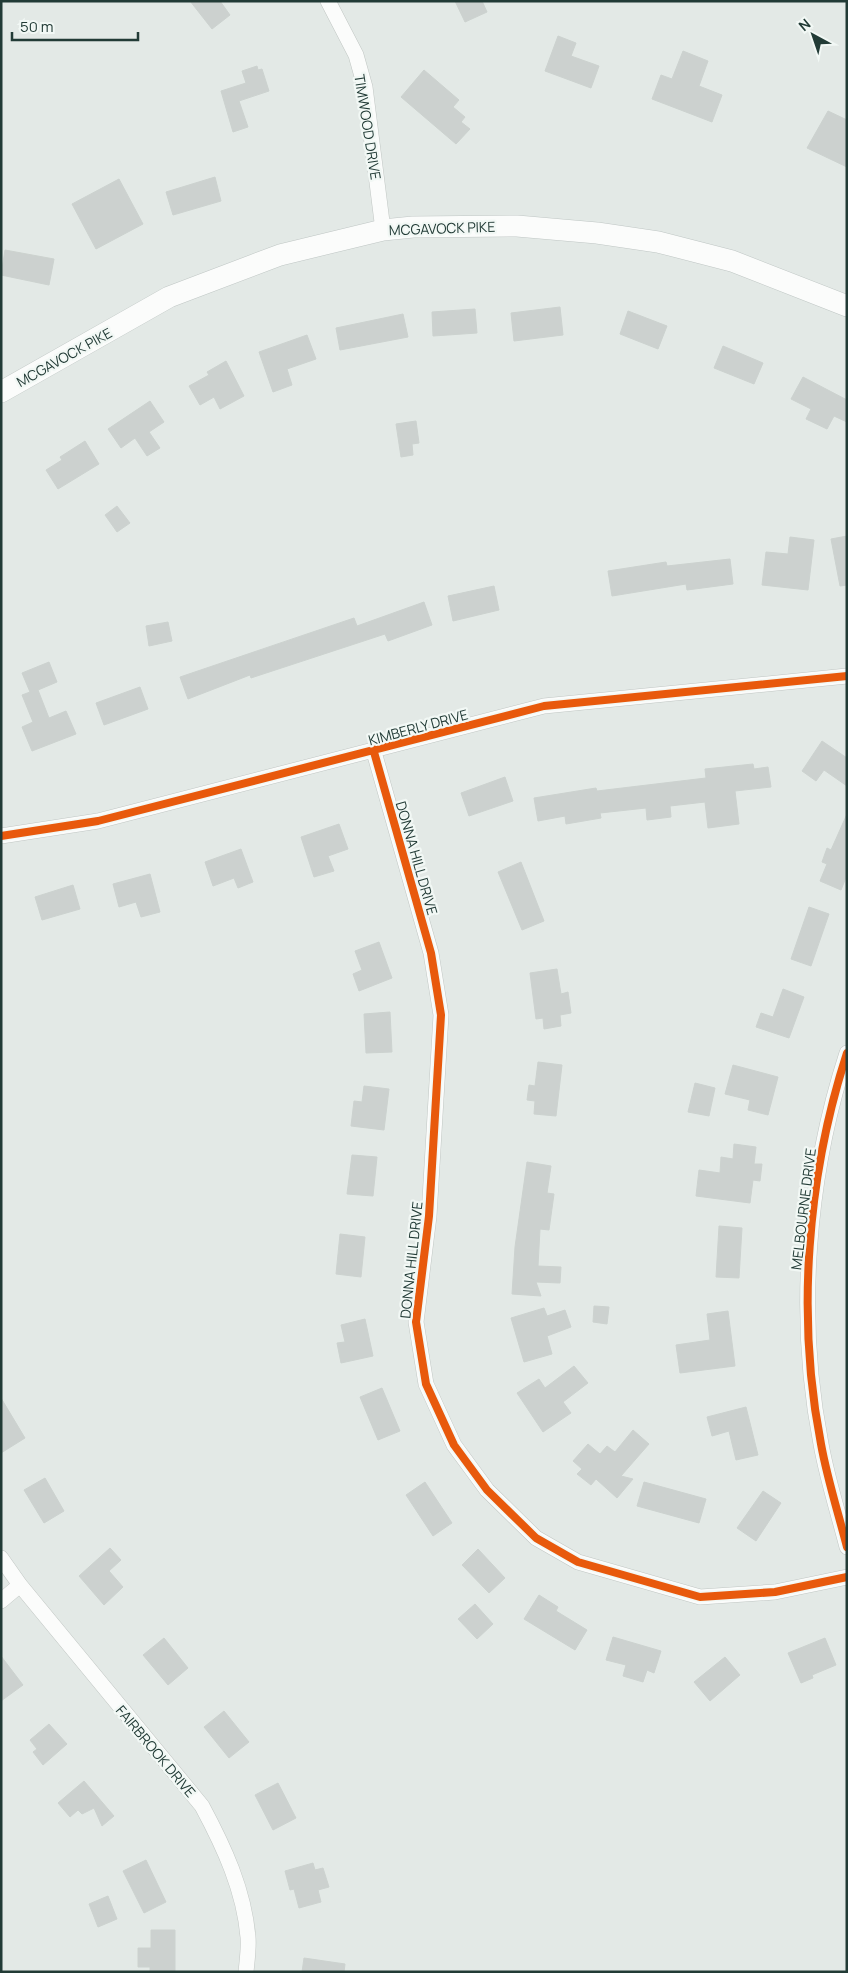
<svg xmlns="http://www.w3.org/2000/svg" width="848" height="1973" font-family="Manrope,sans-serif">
<rect width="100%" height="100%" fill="#e3e9e6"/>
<path fill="#ccd1cf" stroke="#ccd2cf" d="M 190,1 L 220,1 L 230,15 L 212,29 Z
M 455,1 L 482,1 L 487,12 L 465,22 Z
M 558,36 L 576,43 L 571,56 L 599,66 L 591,88 L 545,71 Z
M 683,51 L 708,61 L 699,86 L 722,95 L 712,122 L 652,99 L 661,75 L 672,79 Z
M 257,66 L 258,70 L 262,69 L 269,91 L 239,101 L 248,127 L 233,132 L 221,91 L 246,83 L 242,71 Z
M 424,70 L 459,100 L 453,107 L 465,117 L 461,122 L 470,129 L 456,144 L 401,97 Z
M 828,111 L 847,120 L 847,167 L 807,148 Z
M 215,177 L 221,201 L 173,215 L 166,192 Z
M 119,179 L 143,224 L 96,249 L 72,204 Z
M 5,250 L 54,259 L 49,285 L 1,275 Z
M 560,307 L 563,335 L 514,341 L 511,313 Z
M 475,309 L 477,333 L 433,336 L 432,312 Z
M 628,311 L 667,326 L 658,349 L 620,334 Z
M 403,314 L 408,337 L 340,350 L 336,328 Z
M 307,335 L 316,359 L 287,369 L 292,385 L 273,392 L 259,352 Z
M 723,346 L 763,363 L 754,384 L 714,368 Z
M 226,361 L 244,396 L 220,409 L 214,397 L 200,405 L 189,386 L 209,375 L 207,372 Z
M 803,377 L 847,400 L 847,422 L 834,416 L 827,429 L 806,419 L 811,409 L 791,399 Z
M 150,401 L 164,422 L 149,432 L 160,448 L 147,456 L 135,438 L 121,448 L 108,429 Z
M 416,421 L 419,443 L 412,444 L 413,455 L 401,457 L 396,424 Z
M 85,441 L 99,464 L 58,489 L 46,470 L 62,460 L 60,457 Z
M 117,506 L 130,523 L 117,532 L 105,515 Z
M 847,536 L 847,585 L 840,586 L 831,539 Z
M 790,537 L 814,540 L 808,590 L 762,585 L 766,552 L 788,554 Z
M 730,559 L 733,584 L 687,590 L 686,584 L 612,596 L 608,571 L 666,562 L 667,566 Z
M 494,586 L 499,610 L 453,621 L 448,596 Z
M 424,602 L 432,625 L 388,641 L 385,634 L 251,678 L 250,675 L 188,699 L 180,677 L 354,618 L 357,626 Z
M 168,622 L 172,641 L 149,646 L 146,626 Z
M 49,662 L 57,682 L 38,690 L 49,718 L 66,711 L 76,734 L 32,751 L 22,727 L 33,722 L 22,695 L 30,692 L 22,673 Z
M 140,687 L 148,709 L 104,725 L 96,703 Z
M 822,741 L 847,758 L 847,786 L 824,770 L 816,781 L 802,771 Z
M 753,764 L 754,769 L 768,767 L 771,787 L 735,791 L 739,824 L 708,828 L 705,802 L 670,806 L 671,817 L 647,820 L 646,808 L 600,813 L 601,818 L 566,824 L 565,816 L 538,821 L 534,798 L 596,788 L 597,791 L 706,778 L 705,769 Z
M 505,777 L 513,801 L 469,816 L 461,793 Z
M 847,814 L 847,875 L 841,890 L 820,881 L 827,864 L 822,862 L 827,848 L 831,850 Z
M 339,824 L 348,849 L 328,856 L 334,871 L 314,877 L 301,837 Z
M 241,849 L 253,882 L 238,888 L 234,878 L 213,886 L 205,862 Z
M 521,862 L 544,921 L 522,930 L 498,872 Z
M 150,874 L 160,912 L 141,917 L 136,902 L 119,907 L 113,884 Z
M 73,885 L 80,909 L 42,920 L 35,897 Z
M 809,907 L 829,914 L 811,966 L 791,959 Z
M 379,942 L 392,978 L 359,991 L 353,974 L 362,970 L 355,951 Z
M 557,969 L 561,994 L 568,992 L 571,1013 L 560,1015 L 561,1026 L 544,1029 L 543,1018 L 536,1019 L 530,973 Z
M 783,989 L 804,997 L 789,1038 L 756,1027 L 761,1013 L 773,1017 Z
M 390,1012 L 392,1052 L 366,1053 L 364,1014 Z
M 538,1062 L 562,1065 L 556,1116 L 534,1114 L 535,1101 L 527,1100 L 529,1085 L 535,1086 Z
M 733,1065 L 778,1077 L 768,1115 L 748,1110 L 750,1100 L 725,1094 Z
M 695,1083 L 715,1088 L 709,1116 L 688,1112 Z
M 364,1086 L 389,1089 L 384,1130 L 351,1126 L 354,1101 L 362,1102 Z
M 734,1144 L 756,1147 L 754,1164 L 762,1164 L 760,1181 L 753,1180 L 750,1203 L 696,1196 L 699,1170 L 720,1173 L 721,1157 L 733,1159 Z
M 352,1155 L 377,1157 L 373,1196 L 347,1194 Z
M 527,1162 L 551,1166 L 547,1193 L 554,1194 L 549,1230 L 540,1229 L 538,1266 L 561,1267 L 560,1283 L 536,1282 L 541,1296 L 512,1294 L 515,1247 Z
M 719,1226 L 742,1228 L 739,1278 L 716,1277 Z
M 340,1234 L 365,1237 L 361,1277 L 336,1274 Z
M 594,1306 L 609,1307 L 607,1324 L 593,1322 Z
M 544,1308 L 547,1316 L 565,1310 L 571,1327 L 547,1336 L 552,1354 L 524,1362 L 511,1318 Z
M 728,1311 L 735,1366 L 680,1373 L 676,1345 L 710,1340 L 707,1314 Z
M 365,1319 L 373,1356 L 341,1363 L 337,1343 L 345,1342 L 341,1325 Z
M 574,1366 L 588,1383 L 563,1402 L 571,1413 L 543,1432 L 517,1393 L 539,1379 L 545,1388 Z
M 382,1388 L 400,1431 L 378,1440 L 360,1397 Z
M 1,1398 L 25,1438 L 1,1453 Z
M 746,1407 L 758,1455 L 736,1460 L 729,1431 L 712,1436 L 707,1417 Z
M 633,1430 L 649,1444 L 621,1476 L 633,1479 L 617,1498 L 596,1479 L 591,1485 L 577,1474 L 582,1469 L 573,1461 L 588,1444 L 600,1454 L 607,1446 L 615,1452 Z
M 45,1478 L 64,1511 L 44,1523 L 24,1490 Z
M 425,1482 L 452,1523 L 433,1536 L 406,1495 Z
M 644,1482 L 706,1499 L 699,1523 L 637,1506 Z
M 763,1491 L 781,1503 L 756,1541 L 737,1528 Z
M 110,1548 L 121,1560 L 109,1571 L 123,1587 L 104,1605 L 79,1576 Z
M 478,1549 L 505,1578 L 489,1593 L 462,1565 Z
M 539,1595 L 558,1607 L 556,1611 L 587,1630 L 575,1650 L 524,1619 Z
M 475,1604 L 493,1624 L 477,1639 L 458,1619 Z
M 613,1637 L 661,1651 L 654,1673 L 647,1670 L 643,1682 L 623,1676 L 626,1665 L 606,1660 Z
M 164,1638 L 188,1668 L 168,1685 L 143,1655 Z
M 825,1638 L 836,1665 L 812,1675 L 813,1678 L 801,1683 L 788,1653 Z
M 1,1656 L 23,1685 L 1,1701 Z
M 725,1657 L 740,1675 L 710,1701 L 694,1682 Z
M 224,1711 L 249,1742 L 229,1758 L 204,1727 Z
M 49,1724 L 67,1744 L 43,1765 L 33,1752 L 37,1749 L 30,1740 Z
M 84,1781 L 114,1816 L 102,1826 L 94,1808 L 82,1814 L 78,1810 L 70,1817 L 58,1803 Z
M 278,1783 L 296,1818 L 273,1830 L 255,1795 Z
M 146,1860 L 166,1902 L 144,1913 L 123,1871 Z
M 313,1863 L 315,1870 L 323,1868 L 329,1887 L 318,1890 L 321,1902 L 299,1908 L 294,1889 L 290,1890 L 285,1871 Z
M 108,1896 L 117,1919 L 98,1927 L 89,1904 Z
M 151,1930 L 175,1930 L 175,1972 L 150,1972 L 150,1967 L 138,1967 L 138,1948 L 151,1948 Z
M 304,1958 L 345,1964 L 344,1972 L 302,1972 Z"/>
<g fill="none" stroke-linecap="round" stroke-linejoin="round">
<g stroke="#c0c6c3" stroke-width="16">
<path id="minor" d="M 328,1 L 356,55 L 365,87 L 383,230
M 374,752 L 431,953 L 441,1015 L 429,1216 L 416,1322 L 426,1384 L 454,1445 L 487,1490 L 536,1538 L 578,1562 L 700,1597 L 775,1592 L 847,1577
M 1,836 L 98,821 L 544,706 L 847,676
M 847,1053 C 807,1176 796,1316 821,1444 C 827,1478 838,1512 847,1547
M 1,1558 L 20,1585 L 202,1806 C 224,1847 244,1890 248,1937 C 249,1948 247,1961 246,1972
M 1,1601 L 20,1585"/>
</g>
<g stroke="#bfc6c4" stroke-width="22">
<path id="secondary" d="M 1,392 L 169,297 L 280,255 L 383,230 L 413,227 L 517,226 L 597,233 L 658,242 L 732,261 L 847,306"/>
</g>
<use href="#minor" stroke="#fbfcfb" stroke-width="15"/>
<use href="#secondary" stroke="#fbfcfb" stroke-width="21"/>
<g stroke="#f2f8f5" stroke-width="11">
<path id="cycleway" d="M 374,752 L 431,953 L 441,1015 L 429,1216 L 416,1322 L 426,1384 L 454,1445 L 487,1490 L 536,1538 L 578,1562 L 700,1597 L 775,1592 L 847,1577
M 1,836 L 98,821 L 544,706 L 847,676
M 847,1053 C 807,1176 796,1316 821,1444 C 827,1478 838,1512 847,1547"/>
</g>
<use href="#cycleway" stroke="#e8590c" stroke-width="8"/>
</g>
<g text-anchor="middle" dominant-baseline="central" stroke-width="4.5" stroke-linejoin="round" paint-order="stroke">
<g font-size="14" fill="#223b36" stroke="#f2f8f5">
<text transform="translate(368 127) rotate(81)">TIMWOOD DRIVE</text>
<text transform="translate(442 228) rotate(-2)">MCGAVOCK PIKE</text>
<text transform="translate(64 357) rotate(-29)">MCGAVOCK PIKE</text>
<text transform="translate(418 727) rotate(-15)">KIMBERLY DRIVE</text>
<text transform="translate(417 858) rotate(74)">DONNA HILL DRIVE</text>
<text transform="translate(803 1209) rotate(-83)">MELBOURNE DRIVE</text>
<text transform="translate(411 1260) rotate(-84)">DONNA HILL DRIVE</text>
<text transform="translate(156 1751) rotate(50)">FAIRBROOK DRIVE</text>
</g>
</g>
<rect width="848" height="1973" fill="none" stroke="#223b36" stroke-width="5"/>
<g transform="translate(813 35) rotate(320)" stroke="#f2f8f5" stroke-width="4" paint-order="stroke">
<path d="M0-4L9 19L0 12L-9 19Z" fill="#223b36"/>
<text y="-8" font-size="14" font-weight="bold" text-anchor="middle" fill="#223b36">N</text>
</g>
<path d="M12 32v8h126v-8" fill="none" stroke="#223b36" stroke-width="2.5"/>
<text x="20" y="32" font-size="15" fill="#223b36" stroke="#f2f8f5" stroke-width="4" paint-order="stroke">50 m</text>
</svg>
